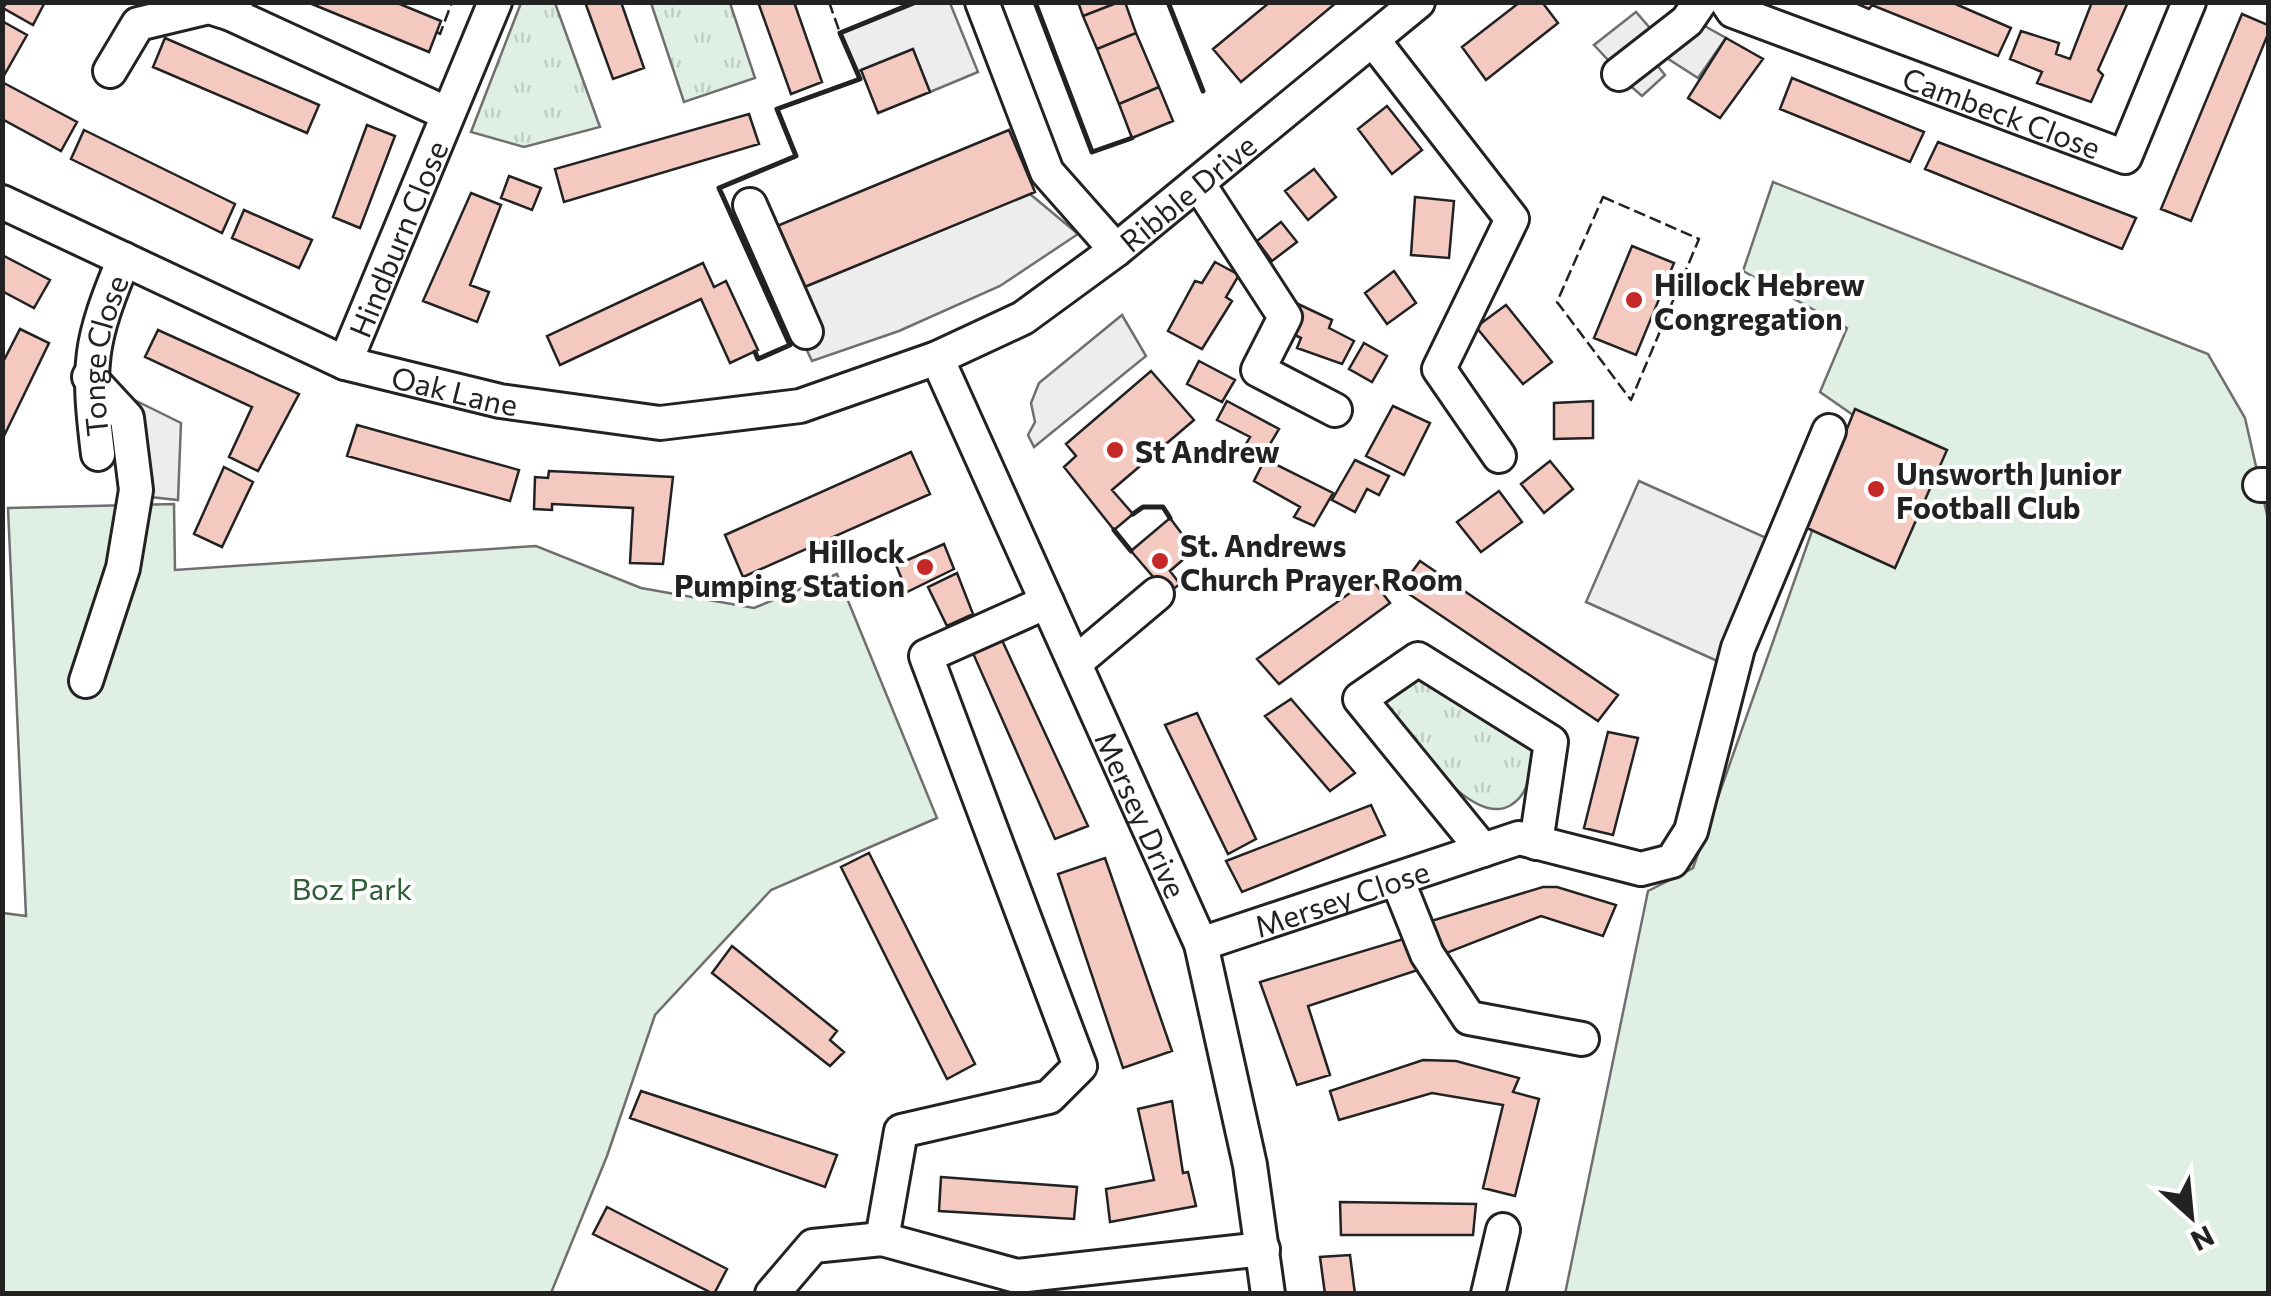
<svg xmlns="http://www.w3.org/2000/svg" width="2271" height="1296" font-family="Commissioner,sans-serif">
<defs>
<pattern id="grass-tufts" width="24" height="20" patternUnits="userSpaceOnUse" patternTransform="scale(2.5)"><rect width="24" height="20" fill="#e0efe3"/><path d="M3 7l-1-3M5 7V3M7 7l1-3M15 17l-1-3M17 17v-4M19 17l1-3" fill="none" stroke="#c0cdc2"/></pattern>
</defs>
<rect width="100%" height="100%" fill="#fff"/>
<path fill="url(#grass-tufts)" stroke="#6f6f6f" stroke-width="2.5" d="M 521,3 L 555,3 L 600,127 L 524,147 L 471,132 Z
M 651,3 L 730,3 L 755,78 L 684,102 Z
M 1419,672 L 1534,742 C 1533,764 1531,793 1511,805 C 1470,830 1408,733 1385,706 L 1389,693 Z"/>
<path fill="#e0efe3" stroke="#6f6f6f" stroke-width="2.5" d="M 1773,182 L 2208,354 L 2245,418 L 2268,519 L 2268,1293 L 1565,1294 L 1648,891 L 1693,868 L 1853,415 L 1820,392 L 1847,328 L 1743,271 Z
M 174,504 L 175,570 L 536,546 L 641,588 L 754,608 L 837,574 L 937,818 L 771,890 L 655,1015 L 607,1156 L 551,1293 L 3,1294 L 3,913 L 26,916 L 8,508 Z"/>
<path fill="#ededed" stroke="#6f6f6f" stroke-width="2.5" d="M 916,3 L 950,3 L 978,72 L 930,92 L 913,50 L 857,72 L 840,33 Z
M 1676,10 L 1726,38 L 1698,78 L 1662,55 L 1653,60 L 1665,75 L 1642,96 L 1610,68 L 1609,61 L 1594,45 L 1636,12 L 1650,28 Z
M 1030,194 L 1078,234 L 1000,286 L 899,331 L 812,361 L 801,338 L 802,288 Z
M 1122,315 L 1146,356 L 1034,447 L 1028,435 L 1035,422 L 1031,403 L 1039,383 Z
M 110,388 L 181,423 L 178,500 L 123,494 Z
M 1639,481 L 1793,550 L 1744,673 L 1586,602 Z"/>
<path fill="#f3c9c0" stroke="#222" stroke-width="2.5" d="M 7,2 L 45,2 L 33,25 L 3,8 Z
M 307,2 L 395,2 L 441,21 L 429,52 Z
M 585,2 L 621,2 L 644,68 L 613,79 Z
M 758,2 L 794,2 L 822,82 L 791,94 Z
M 1078,2 L 1119,2 L 1083,16 Z
M 1119,2 L 1125,2 L 1136,33 L 1097,49 L 1083,16 Z
M 1270,2 L 1337,2 L 1241,82 L 1213,49 Z
M 1520,2 L 1542,2 L 1558,23 L 1486,80 L 1462,47 Z
M 1853,2 L 1951,2 L 2011,28 L 1998,56 L 1872,5 L 1869,9 Z
M 2092,2 L 2128,2 L 2098,70 L 2103,75 L 2091,102 L 2037,83 L 2042,72 L 2010,59 L 2021,31 L 2059,43 L 2056,54 L 2070,59 Z
M 2242,14 L 2268,25 L 2268,34 L 2191,221 L 2161,209 Z
M 2,21 L 27,35 L 2,79 Z
M 1136,33 L 1159,87 L 1119,104 L 1097,49 Z
M 165,38 L 319,105 L 307,133 L 153,67 Z
M 1726,38 L 1763,59 L 1720,118 L 1688,98 Z
M 913,49 L 930,92 L 878,113 L 861,70 Z
M 1792,78 L 1924,132 L 1910,162 L 1780,109 Z
M 2,82 L 77,122 L 61,151 L 2,119 Z
M 1159,87 L 1173,121 L 1132,138 L 1119,104 Z
M 1387,106 L 1422,150 L 1392,174 L 1358,129 Z
M 749,114 L 759,144 L 564,202 L 555,169 Z
M 367,125 L 395,136 L 360,228 L 333,217 Z
M 84,130 L 235,204 L 222,233 L 71,159 Z
M 1009,130 L 1035,192 L 802,288 L 777,226 Z
M 1938,142 L 2136,218 L 2122,249 L 1925,169 Z
M 1314,169 L 1336,197 L 1308,220 L 1285,191 Z
M 509,176 L 541,188 L 532,210 L 501,198 Z
M 471,193 L 501,205 L 470,285 L 489,292 L 477,322 L 423,301 Z
M 1415,197 L 1454,201 L 1449,258 L 1411,255 Z
M 244,210 L 312,240 L 299,268 L 232,238 Z
M 1281,222 L 1297,242 L 1272,261 L 1257,241 Z
M 1632,246 L 1674,263 L 1636,355 L 1594,338 Z
M 2,255 L 50,280 L 34,308 L 2,291 Z
M 1215,262 L 1239,275 L 1226,297 L 1232,301 L 1202,349 L 1168,331 L 1195,281 L 1202,283 Z
M 703,263 L 714,287 L 726,281 L 758,350 L 730,363 L 701,299 L 560,365 L 547,336 Z
M 1394,271 L 1416,303 L 1387,324 L 1365,293 Z
M 1296,303 L 1332,320 L 1329,328 L 1354,341 L 1342,364 L 1297,348 L 1301,338 L 1282,329 Z
M 1506,305 L 1552,362 L 1523,384 L 1476,327 Z
M 20,329 L 49,343 L 3,438 L 2,364 Z
M 158,330 L 299,394 L 258,471 L 229,457 L 252,407 L 145,357 Z
M 1364,343 L 1387,356 L 1372,382 L 1349,369 Z
M 1199,361 L 1235,380 L 1222,402 L 1187,384 Z
M 1151,371 L 1194,420 L 1112,490 L 1133,514 L 1114,530 L 1064,467 L 1076,456 L 1066,444 Z
M 1227,401 L 1279,429 L 1260,461 L 1242,451 L 1250,437 L 1217,420 Z
M 1593,401 L 1593,438 L 1554,439 L 1554,403 Z
M 1393,406 L 1430,423 L 1404,475 L 1366,456 Z
M 1855,409 L 1947,450 L 1895,568 L 1807,528 Z
M 357,425 L 519,470 L 510,501 L 347,456 Z
M 911,452 L 930,494 L 743,577 L 725,535 Z
M 1265,459 L 1333,493 L 1314,526 L 1294,517 L 1300,507 L 1254,481 Z
M 1355,460 L 1389,476 L 1379,495 L 1367,489 L 1355,512 L 1332,500 Z
M 1550,461 L 1573,489 L 1544,513 L 1521,484 Z
M 224,467 L 253,482 L 222,547 L 194,534 Z
M 549,471 L 673,477 L 663,564 L 630,563 L 633,508 L 552,504 L 552,510 L 534,509 L 535,477 L 548,478 Z
M 1499,491 L 1522,522 L 1481,552 L 1457,522 Z
M 1170,518 L 1194,550 L 1170,571 L 1180,584 L 1161,598 L 1160,585 L 1131,551 Z
M 944,544 L 954,569 L 907,592 L 896,565 Z
M 1420,561 L 1618,695 L 1598,721 L 1400,588 Z
M 957,573 L 973,614 L 947,626 L 928,587 Z
M 1371,578 L 1390,603 L 1279,684 L 1257,659 Z
M 1001,638 L 1088,826 L 1055,839 L 972,651 Z
M 1291,699 L 1355,773 L 1330,791 L 1265,716 Z
M 1197,713 L 1256,839 L 1228,854 L 1165,725 Z
M 1608,732 L 1638,738 L 1613,835 L 1584,828 Z
M 1371,805 L 1385,835 L 1242,892 L 1226,861 Z
M 869,853 L 975,1064 L 947,1079 L 841,867 Z
M 1105,858 L 1172,1051 L 1123,1068 L 1058,874 Z
M 1543,887 L 1557,887 L 1616,905 L 1603,936 L 1541,916 L 1444,954 L 1431,921 Z
M 1410,937 L 1418,970 L 1308,1006 L 1330,1075 L 1297,1085 L 1260,982 Z
M 732,946 L 837,1031 L 830,1040 L 844,1052 L 830,1066 L 712,973 Z
M 1423,1060 L 1456,1061 L 1519,1078 L 1513,1092 L 1539,1099 L 1515,1196 L 1483,1188 L 1503,1105 L 1432,1093 L 1339,1120 L 1330,1091 Z
M 641,1091 L 837,1155 L 825,1187 L 630,1118 Z
M 1172,1101 L 1183,1173 L 1188,1172 L 1196,1206 L 1110,1222 L 1106,1189 L 1154,1180 L 1138,1109 Z
M 941,1177 L 1077,1187 L 1074,1219 L 939,1211 Z
M 1340,1202 L 1476,1204 L 1473,1235 L 1341,1235 Z
M 607,1207 L 727,1269 L 714,1294 L 593,1234 Z
M 1350,1255 L 1355,1294 L 1325,1294 L 1320,1257 Z"/>
<g fill="none" stroke-linecap="round" stroke-linejoin="round">
<g stroke="#222" stroke-width="38">
<g id="minor">
<path d="M 236,2 L 231,14 L 448,114"/>
<path d="M 982,2 L 1047,172 L 1116,250"/>
<path id="s1" d="M 1727,2 L 1733,11 L 2125,157 L 2189,2"/>
<path d="M 1373,40 L 1512,219 L 1439,369 L 1499,456"/>
<path d="M 110,71 L 138,24 L 209,7 L 231,14"/>
<path d="M 1619,74 L 1687,21 L 1700,2"/>
<path d="M 1198,183 L 1285,317 L 1258,370 L 1335,410"/>
<path id="s2" d="M 2,202 L 345,363 L 500,401 L 660,423 L 800,406 L 937,358 L 1023,318 L 1116,250 L 1418,2"/>
<path d="M 750,205 L 806,332"/>
<path id="s3" d="M 937,358 L 1201,944 L 1250,1165 L 1268,1294"/>
<path id="s4" d="M 345,363 L 495,2"/>
<path id="s5" d="M 98,454 C 87,364 89,343 124,259"/>
<path d="M 2260,485 L 2268,485"/>
<path d="M 1075,663 L 1157,594"/>
<path d="M 86,681 L 123,568 L 136,490 L 127,418 L 89,377"/>
<path d="M 1483,850 L 1360,699 L 1418,659 L 1551,742 L 1536,843"/>
<path d="M 1397,879 L 1427,954 L 1469,1018 L 1582,1039"/>
<path id="s6" d="M 1201,944 L 1519,838 L 1641,869 L 1672,861 L 1691,831 L 1738,648 L 1829,431"/>
<path d="M 882,1239 L 901,1131 L 1049,1097 L 1080,1066 L 926,656 L 1047,602"/>
<path d="M 772,1294 L 813,1246 L 882,1239 L 1017,1276 L 1263,1249"/>
<path d="M 1488,1294 L 1503,1230"/>
</g>
</g>
<use href="#minor" stroke="#fff" stroke-width="32"/>
<path stroke="#222" stroke-width="2.5" stroke-dasharray="12 5" stroke-linecap="butt" d="M 829,2 L 840,33
M 437,32 L 440,34 L 452,2
M 1603,197 L 1699,239 L 1631,400 L 1557,302 Z"/>
<path stroke="#222" stroke-width="5" d="M 1035,2 L 1092,152 L 1132,138
M 1168,2 L 1203,91
M 755,352 L 758,359 L 790,345 L 719,188 L 796,156 L 777,109 L 860,79 L 840,33 L 916,2
M 1133,514 L 1143,507 L 1163,507 L 1170,518
M 1114,530 L 1131,551"/>
</g>
<g fill="#c62828" stroke="#fff" stroke-width="4">
<circle cx="1634" cy="300" r="10"/>
<circle cx="1115" cy="450" r="10"/>
<circle cx="1876" cy="489" r="10"/>
<circle cx="1160" cy="561" r="10"/>
<circle cx="925" cy="567" r="10"/>
</g>
<g text-anchor="middle" dominant-baseline="central" stroke-width="8" stroke-linejoin="round" paint-order="stroke">
<g font-size="30" fill="#222" stroke="#fff">
<text stroke="none"><textPath href="#s1" startOffset="298">Cambeck Close</textPath></text>
<text stroke="none"><textPath href="#s2" startOffset="1288">Ribble Drive</textPath></text>
<text stroke="none"><textPath href="#s4" startOffset="135">Hindburn Close</textPath></text>
<text stroke="none"><textPath href="#s5" startOffset="100">Tonge Close</textPath></text>
<text stroke="none"><textPath href="#s2" startOffset="492">Oak Lane</textPath></text>
<text stroke="none"><textPath href="#s3" startOffset="500">Mersey Drive</textPath></text>
<text stroke="none"><textPath href="#s6" startOffset="148">Mersey Close</textPath></text>
</g>
<g font-size="30" font-weight="bold" fill="#222" stroke="#fff" text-anchor="start">
<text x="1654" y="283">Hillock Hebrew<tspan x="1654" dy="34">Congregation</tspan></text>
<text x="1135" y="450">St Andrew</text>
<text x="1896" y="472">Unsworth Junior<tspan x="1896" dy="34">Football Club</tspan></text>
<text x="1180" y="544">St. Andrews<tspan x="1180" dy="34">Church Prayer Room</tspan></text>
<text x="905" y="550" text-anchor="end">Hillock<tspan x="905" dy="34">Pumping Station</tspan></text>
</g>
<g font-size="30" fill="#2f5e38" stroke="#fff">
<text x="352" y="887">Boz Park</text>
</g>
</g>
<rect width="2271" height="1296" fill="none" stroke="#222222" stroke-width="10"/>
<g transform="translate(2191 1216) rotate(153)" stroke="#ffffff" stroke-width="8" paint-order="stroke">
<path d="M0-8L18 38L0 25L-18 38Z" fill="#222222"/>
<text y="-15" font-size="28" font-weight="bold" text-anchor="middle" fill="#222222">N</text>
</g>
</svg>
